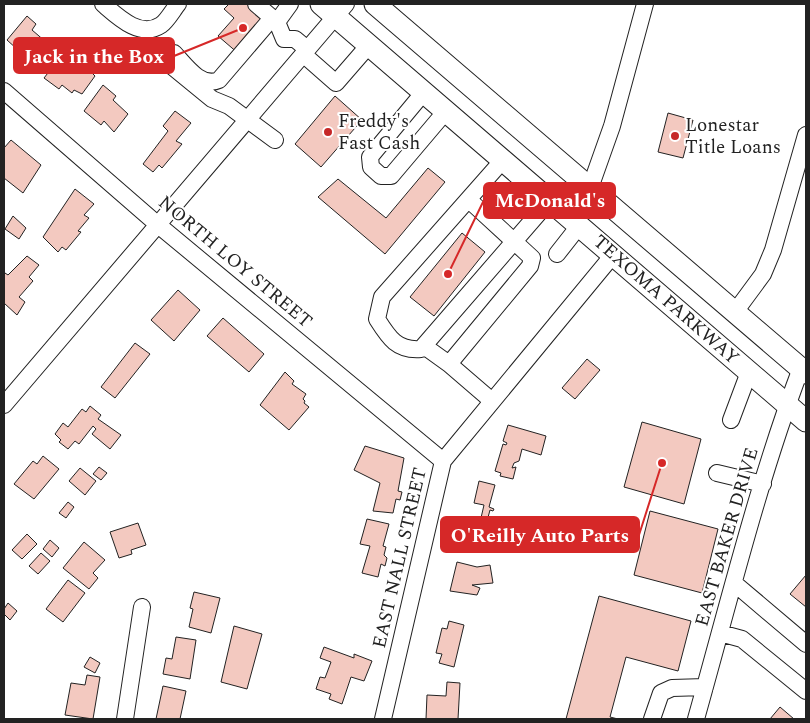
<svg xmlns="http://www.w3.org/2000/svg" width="810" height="723" font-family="Spectral,serif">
<rect width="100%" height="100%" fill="#fff"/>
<path fill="#f3c9c0" stroke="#222" d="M 229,4 L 249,4 L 268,20 L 239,54 L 218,36 L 234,18 L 224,9 Z
M 27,16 L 36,24 L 32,30 L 53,48 L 38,68 L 7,40 Z
M 83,48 L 99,61 L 91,72 L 95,76 L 82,94 L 74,90 L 72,93 L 62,85 L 59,89 L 44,78 L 62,55 L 72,61 Z
M 103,85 L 116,96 L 113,100 L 128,114 L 114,132 L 104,121 L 101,125 L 84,111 Z
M 335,96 L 362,120 L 321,167 L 295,144 Z
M 175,111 L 191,123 L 176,141 L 182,144 L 162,168 L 159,165 L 153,172 L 143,164 L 168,131 L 163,126 Z
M 668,113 L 693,120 L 683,158 L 658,152 Z
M 11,140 L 41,165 L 23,193 L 4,178 L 4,148 Z
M 428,168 L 445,182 L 385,254 L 318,197 L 338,179 L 386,218 Z
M 75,189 L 94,204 L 84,215 L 89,218 L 78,231 L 81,232 L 66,250 L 62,247 L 58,252 L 43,237 Z
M 13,216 L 26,228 L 19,239 L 5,229 Z
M 462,233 L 485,252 L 434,316 L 410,297 Z
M 27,256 L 39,265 L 29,277 L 33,281 L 19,297 L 25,302 L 17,315 L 4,303 L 4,275 L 5,273 L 8,275 Z
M 178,290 L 200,310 L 174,341 L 151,320 Z
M 223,318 L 264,354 L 249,372 L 207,336 Z
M 135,343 L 150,354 L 115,398 L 101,387 Z
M 587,359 L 600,370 L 575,399 L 562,388 Z
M 285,372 L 294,381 L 292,384 L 306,394 L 303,399 L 305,401 L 304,403 L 309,407 L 289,430 L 260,405 Z
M 90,406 L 101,415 L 98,419 L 121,435 L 110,449 L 92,434 L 96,429 L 93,426 L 79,444 L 75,441 L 68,449 L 59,442 L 61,440 L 55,434 L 63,423 L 68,427 L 82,409 L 86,412 Z
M 642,422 L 701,439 L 684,504 L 624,487 Z
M 508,425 L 546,436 L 541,455 L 522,449 L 519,461 L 514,463 L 512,468 L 516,467 L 513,479 L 500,476 L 501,473 L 495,471 L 503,444 L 506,445 L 507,443 L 503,441 Z
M 365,446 L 404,458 L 398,491 L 402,492 L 400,500 L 396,499 L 393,513 L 373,511 L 380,483 L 354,470 Z
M 43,456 L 59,469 L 34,499 L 14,484 L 33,461 L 37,464 Z
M 99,467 L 107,473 L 101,480 L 93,474 Z
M 80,468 L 96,481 L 85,495 L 69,481 Z
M 479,481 L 495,485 L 489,507 L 494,509 L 493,511 L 490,510 L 483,536 L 477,535 L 484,505 L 474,503 Z
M 68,502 L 74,507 L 66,518 L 59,513 Z
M 650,511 L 718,529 L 702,593 L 634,575 Z
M 367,519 L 389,524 L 383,546 L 386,547 L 384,555 L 387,558 L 385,566 L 381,564 L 378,577 L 362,573 L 370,546 L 360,544 Z
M 138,523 L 146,545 L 131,550 L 132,554 L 119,558 L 110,532 Z
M 27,534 L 37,544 L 22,559 L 12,550 Z
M 50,540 L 59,548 L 52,557 L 43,549 Z
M 84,542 L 105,560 L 93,573 L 98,578 L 89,589 L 63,568 Z
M 41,553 L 50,561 L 38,574 L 29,566 Z
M 457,562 L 477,567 L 490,565 L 493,583 L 472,585 L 480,588 L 477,595 L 450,591 Z
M 806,575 L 806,607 L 790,594 Z
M 68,580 L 85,593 L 63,622 L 46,609 Z
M 194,592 L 220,598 L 211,633 L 189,627 L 193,609 L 190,608 Z
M 599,596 L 691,621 L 678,671 L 626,657 L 610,717 L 618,719 L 566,719 Z
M 8,603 L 17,611 L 10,620 L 4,614 L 4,609 Z
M 449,621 L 464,625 L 454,667 L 439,663 L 442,654 L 436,653 L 442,628 L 447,629 Z
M 234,626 L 262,634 L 247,689 L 221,682 Z
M 176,637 L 196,640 L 190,679 L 163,674 L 166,658 L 172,659 Z
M 324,647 L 354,658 L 354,654 L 372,661 L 364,681 L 351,677 L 342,704 L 329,699 L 331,694 L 316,689 L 320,677 L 325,678 L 331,662 L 320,658 Z
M 90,657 L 100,663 L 95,673 L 84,667 Z
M 87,675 L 100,677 L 93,719 L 65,715 L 71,683 L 85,685 Z
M 447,682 L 460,683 L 458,719 L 426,719 L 427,695 L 446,696 Z
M 163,686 L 186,691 L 180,719 L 156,719 Z
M 780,707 L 794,719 L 770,719 Z"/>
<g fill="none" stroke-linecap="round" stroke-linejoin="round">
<g stroke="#222" stroke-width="18">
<path id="minor" d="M 103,4 C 117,16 140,39 161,25 C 167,21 173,10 178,4
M 256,4 L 277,22
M 290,4 L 277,22 L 284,39 L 295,39 L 307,49
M 272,18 L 219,80 C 201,88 186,66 174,53 L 168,63 L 212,99 L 229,106 L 275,140
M 303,54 L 336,83 L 369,45
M 4,91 L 157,224 L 443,461
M 424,92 L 370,157 L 371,167 L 381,176 L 391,176 L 446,111
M 503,160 L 382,297 L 377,319 C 389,338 397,351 421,349 L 550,200
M 590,188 L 612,126 L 645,4
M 557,254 L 579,226
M 735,312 L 763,274 L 773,250 L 806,135
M 424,346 L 449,364 L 492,401
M 449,364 L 530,266 L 532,258 L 469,200
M 4,405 L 346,4
M 731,420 L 749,372
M 717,473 L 763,484
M 734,583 L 806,644
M 720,633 L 742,639 L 806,691
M 125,719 L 142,607
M 383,719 L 443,461 L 613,255
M 652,719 L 661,693 L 672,688 L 705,687
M 696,719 C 729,602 758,482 801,368"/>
</g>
<g stroke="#222" stroke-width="23">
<path id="major" d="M 321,4 L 806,421
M 375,4 L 806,373"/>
</g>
<use href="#minor" stroke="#fff" stroke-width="16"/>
<use href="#major" stroke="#fff" stroke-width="21"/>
</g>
<g fill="#c62828" stroke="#fff" stroke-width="2">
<circle cx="328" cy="132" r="5"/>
<circle cx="675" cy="136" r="5"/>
</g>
<g text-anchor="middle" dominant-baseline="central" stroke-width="4" stroke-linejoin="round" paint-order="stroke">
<g font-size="19" fill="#222" stroke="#fff" text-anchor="start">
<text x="338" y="121">Freddy's<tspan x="338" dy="22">Fast Cash</tspan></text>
<text x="685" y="125">Lonestar<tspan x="685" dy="22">Title Loans</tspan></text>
</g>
<g font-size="19" fill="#222" stroke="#fff">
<text transform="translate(235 262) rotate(40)">NORTH LOY STREET</text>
<text transform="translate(666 300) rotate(41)">TEXOMA PARKWAY</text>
<text transform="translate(727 537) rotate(-74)">EAST BAKER DRIVE</text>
<text transform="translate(400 558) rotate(-77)">EAST NALL STREET</text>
</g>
</g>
<path fill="none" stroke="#d62828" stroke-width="2" d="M243 28L174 56M448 274L484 200M662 463L639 535"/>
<g fill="#d62828" stroke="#fff" stroke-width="2">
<circle cx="243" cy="28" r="5"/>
<circle cx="448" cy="274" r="5"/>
<circle cx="662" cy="463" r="5"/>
</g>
<g fill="#d62828" stroke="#d62828" stroke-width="2">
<rect x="14" y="38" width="160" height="35" rx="5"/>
<rect x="484" y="183" width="131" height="35" rx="5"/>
<rect x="441" y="517" width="198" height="35" rx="5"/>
</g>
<g font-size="20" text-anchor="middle" font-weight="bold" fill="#fff">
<text x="94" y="63">Jack in the Box</text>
<text x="550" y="207">McDonald's</text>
<text x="540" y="542">O'Reilly Auto Parts</text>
</g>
<rect width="810" height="723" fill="none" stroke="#222222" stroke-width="10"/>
</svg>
